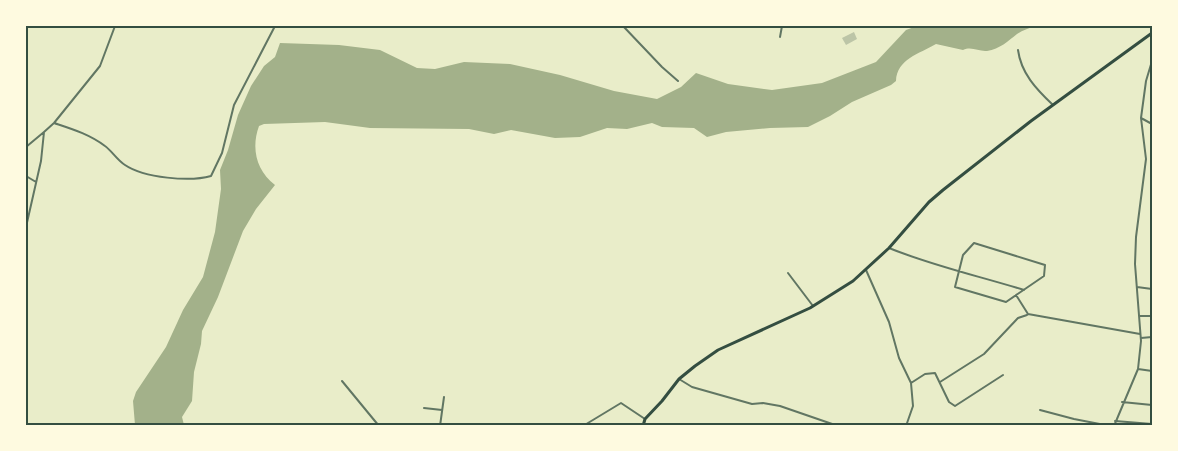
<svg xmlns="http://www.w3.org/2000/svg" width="1178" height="451" font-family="'Alegreya Sans',sans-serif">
<rect width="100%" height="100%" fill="#e9edc9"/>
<path fill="#a3b18a" d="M 917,26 L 1035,26 C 1030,28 1023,30 1017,34 C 1008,41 1000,49 987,51 C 979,52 972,46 963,50 L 936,44 C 919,54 897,59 896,81 L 891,85 L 852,102 L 830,116 L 808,127 L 770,128 L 726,132 L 707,137 L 694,128 L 662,127 L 652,123 L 627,129 L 607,128 L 580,137 L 555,138 L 511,130 L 494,134 L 469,129 L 370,128 L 325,122 L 264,124 L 259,126 C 251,148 256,170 275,185 L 256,209 L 243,231 L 218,297 L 202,331 L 201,344 L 194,372 L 192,401 L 182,417 L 184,425 L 135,425 L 133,401 L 136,392 L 166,347 L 183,310 L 203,277 L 215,232 L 221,189 L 220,170 L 228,150 L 238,115 L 251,86 L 264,66 L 275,57 L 280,43 L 339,45 L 380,50 L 417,68 L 435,69 L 464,62 L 510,64 L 560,75 L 614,91 L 657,99 L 681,87 L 696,73 L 728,84 L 772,90 L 822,83 L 876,62 L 906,30 Z"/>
<path fill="#bcc5a7" d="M 854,32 L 857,39 L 846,45 L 842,38 Z"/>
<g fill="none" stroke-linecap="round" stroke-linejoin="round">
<path stroke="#617663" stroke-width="2" d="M 623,26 L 662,67 L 678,81
M 780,37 L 782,26
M 1018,50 C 1021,73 1036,89 1053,105
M 1141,118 L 1152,124
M 54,123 C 72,129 89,134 105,146 C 112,151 117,160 125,165 C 144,178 190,182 211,176 L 222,153 L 234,105 L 275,26
M 26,147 L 44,132
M 26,176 L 36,182
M 26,227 L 41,161 L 44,132 L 54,123 L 100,66 L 115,26
M 974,243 L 1045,265 L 1044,276 L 1006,302 L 955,287 L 963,255 Z
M 889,248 C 933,266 979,276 1024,290
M 866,270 L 889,322 L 899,358 L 911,383 L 913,406 L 906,426
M 788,273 L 813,306
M 1137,287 L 1152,289
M 1016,295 L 1028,314 L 1140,334
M 1140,316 L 1152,316
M 1141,338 L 1152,337
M 1138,369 L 1152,371
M 679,379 L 692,387 L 752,404 L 763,403 L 780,406 L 838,426
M 342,381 L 379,426
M 940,382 L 984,354 L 1018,318 L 1027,315
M 911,383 L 925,374 L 935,373 L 949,402 L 955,406 L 1003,375
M 1122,402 L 1152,405
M 424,408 L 442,410
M 1040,410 L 1074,419 L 1110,426
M 1115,421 L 1152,424
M 440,426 L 444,397
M 583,426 L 621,403 L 645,419
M 1114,426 L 1138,369 L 1141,341 L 1135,264 L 1136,237 L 1146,159 L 1141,118 L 1146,81 L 1152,61"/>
<path stroke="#344e41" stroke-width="3" d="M 643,426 L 645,419 L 662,401 L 679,379 L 695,366 L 718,350 L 810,308 L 853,281 L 889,248 L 929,202 L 943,190 L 1031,121 L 1152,33"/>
</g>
<rect width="1178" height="451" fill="none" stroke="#fefae0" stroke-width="54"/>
<rect x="27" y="27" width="1124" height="397" fill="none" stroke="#344e41" stroke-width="2"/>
</svg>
